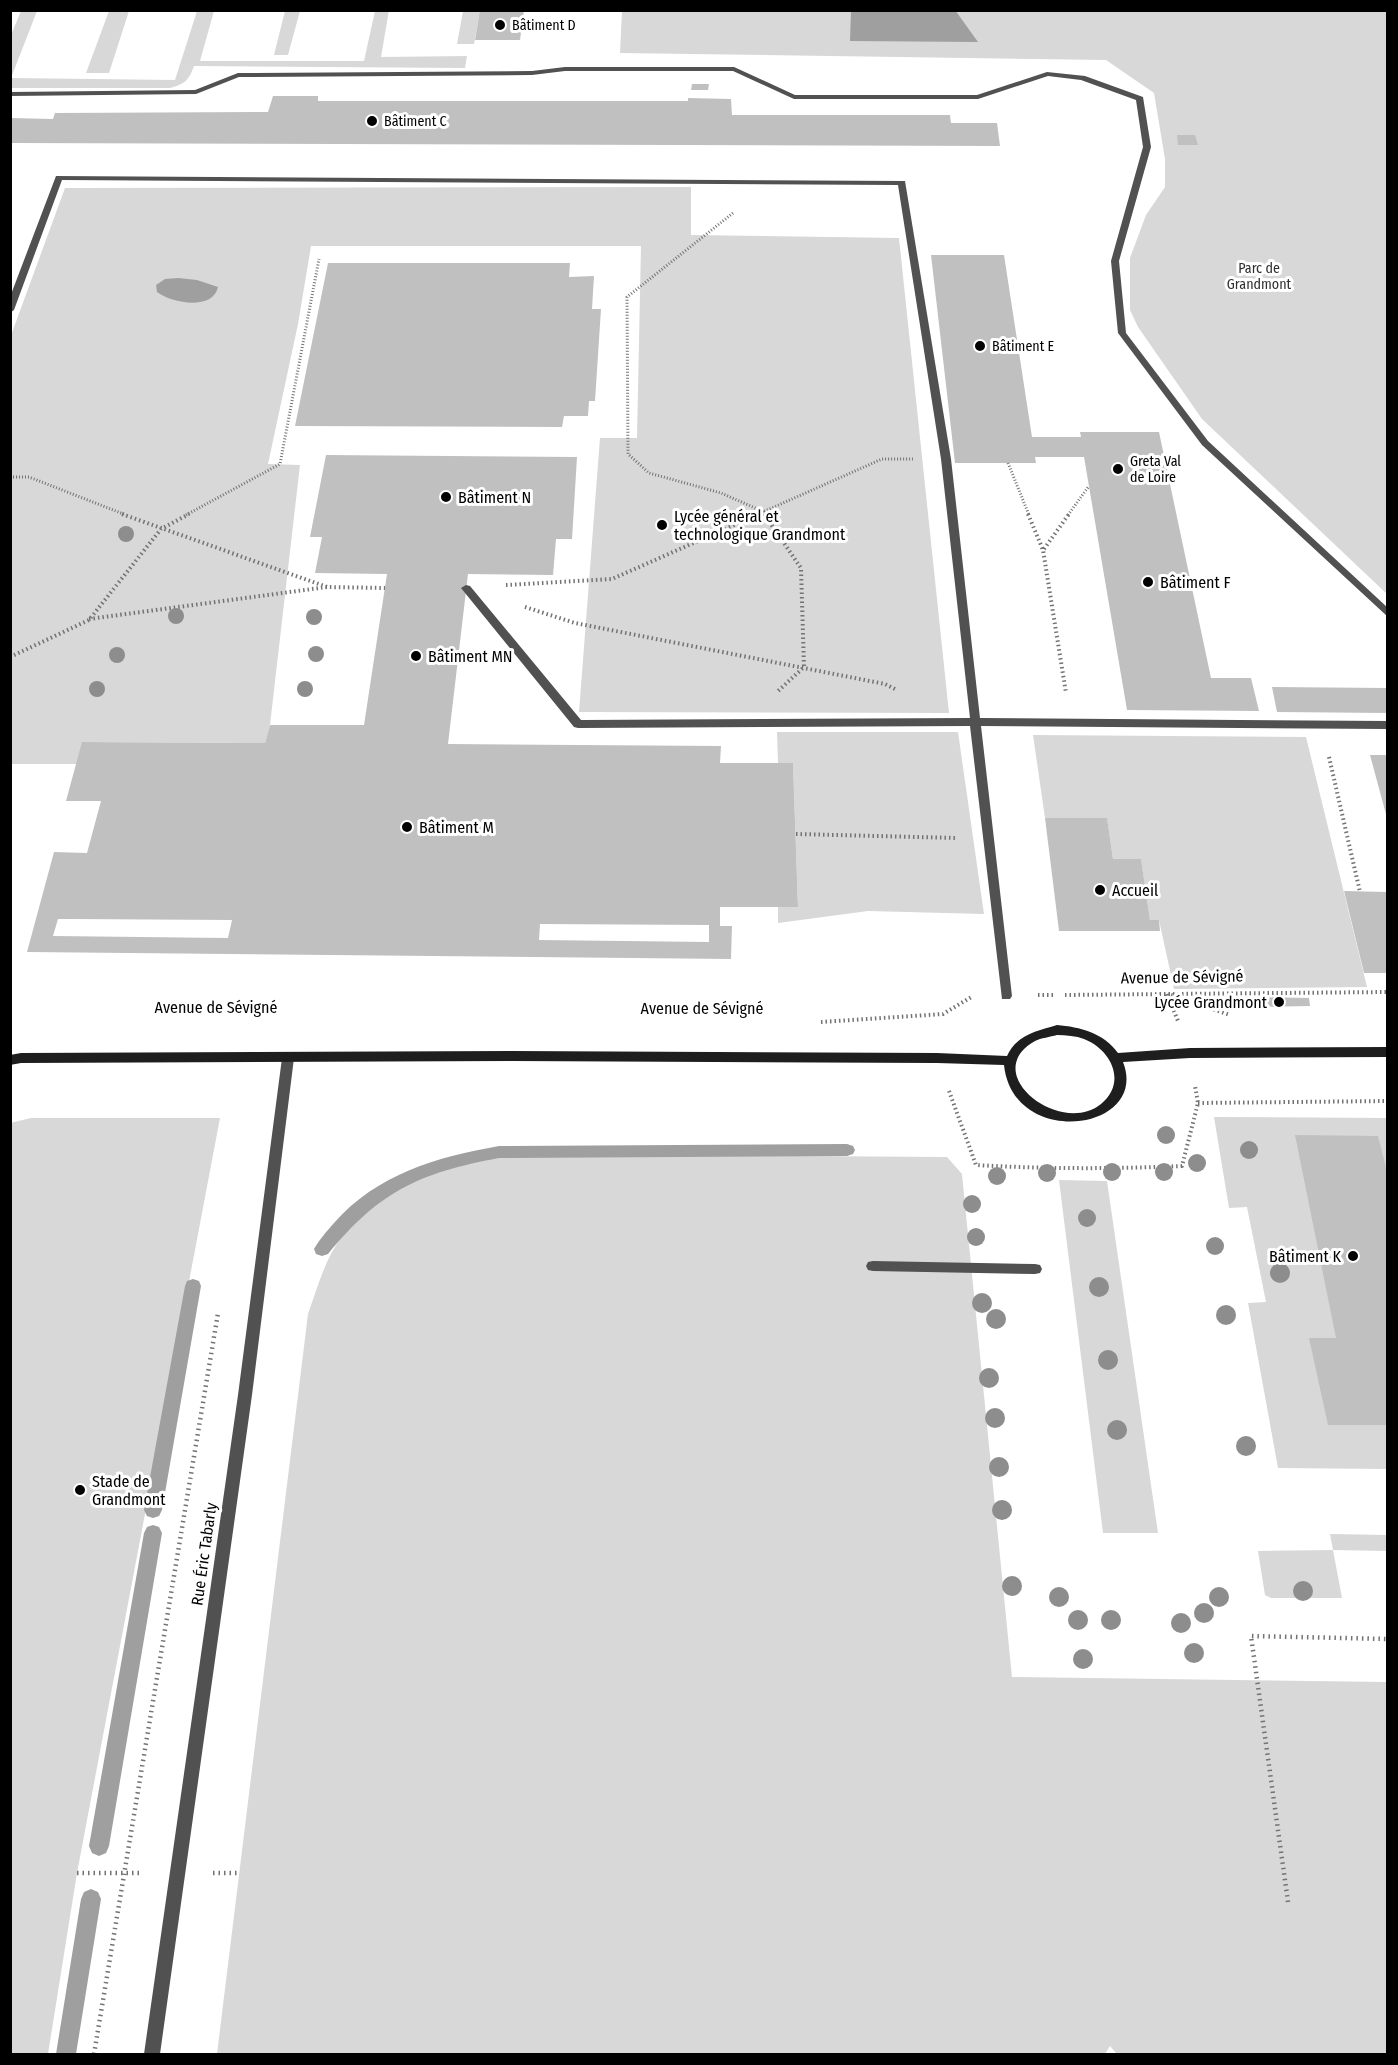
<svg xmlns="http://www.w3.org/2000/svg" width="1398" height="2065" font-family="'Fira Sans Condensed',sans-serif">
<rect width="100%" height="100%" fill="#fff"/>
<path fill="#d8d8d8" d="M 109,11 L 129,11 L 109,73 L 86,73 Z
M 197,11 L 214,11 L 200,61 L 364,61 L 375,11 L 389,10 L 381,57 L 467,56 L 465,68 L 194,66 C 189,80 185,84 170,88 L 11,88 L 11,35 L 21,11 L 37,11 L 11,78 L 175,80 Z
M 285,11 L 300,11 L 288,55 L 274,55 Z
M 463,11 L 480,11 L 474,44 L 457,44 Z
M 622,11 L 1387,11 L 1387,594 L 1202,419 L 1138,327 L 1130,310 L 1130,258 L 1146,215 L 1165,187 L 1165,159 L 1154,93 L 1106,60 L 620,53 Z
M 691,187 L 691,235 L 899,238 L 949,713 L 579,712 L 600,438 L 637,438 L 641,246 L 311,246 L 298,324 L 268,464 L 300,465 L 270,725 L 265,743 L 83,742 L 77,764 L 11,764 L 10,338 L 65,188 Z
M 777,732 L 958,732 L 984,914 L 868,911 L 778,923 L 778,906 L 798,906 L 793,763 L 778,763 Z
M 1033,735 L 1306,737 L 1367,987 L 1174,989 L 1159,920 L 1150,920 L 1141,860 L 1113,859 L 1107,819 L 1045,818 Z
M 1214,1117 L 1387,1118 L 1387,1469 L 1278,1468 L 1248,1303 L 1266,1302 L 1247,1207 L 1229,1208 Z
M 31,1118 L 220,1118 L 77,1873 L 48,2054 L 11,2054 L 10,1123 Z
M 532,1154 L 947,1157 L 962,1174 L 1012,1677 L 1387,1682 L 1387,2054 L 1117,2054 L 1110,2046 L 1105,2054 L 217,2054 L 308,1314 C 317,1289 325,1259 341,1238 C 387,1178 460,1157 532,1154 Z
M 1059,1180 L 1107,1181 L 1158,1533 L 1103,1533 Z
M 1330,1534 L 1387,1535 L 1387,1551 L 1333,1550 L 1342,1598 L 1271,1598 L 1265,1595 L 1258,1551 L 1333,1550 Z"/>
<path fill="#9f9f9f" d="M 955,10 L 978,42 L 850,41 L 851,11 Z
M 178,278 L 197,280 L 218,287 C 213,311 171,303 157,292 L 156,285 L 165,279 Z"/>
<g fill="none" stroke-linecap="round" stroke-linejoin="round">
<path fill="#9f9f9f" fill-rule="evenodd" d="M 847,1144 L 853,1146 L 855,1150 L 853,1154 L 847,1156 L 499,1158 C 419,1173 380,1191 328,1254 L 322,1256 L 316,1254 L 314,1249 C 319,1240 327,1231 334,1223 C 377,1174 437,1157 499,1146 Z
M 193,1279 L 199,1281 L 201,1286 L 162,1510 L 159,1516 L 153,1518 L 147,1516 L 144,1510 L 185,1286 L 187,1281 Z
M 153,1525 L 159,1527 L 162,1533 L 109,1846 L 106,1853 L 99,1856 L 92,1853 L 89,1846 L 144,1533 L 147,1527 Z
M 91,1889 L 98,1892 L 101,1899 L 76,2054 L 56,2054 L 81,1899 L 84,1892 Z"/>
</g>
<path fill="#c0c0c0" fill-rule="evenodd" d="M 480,10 L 524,10 L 520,40 L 475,40 Z
M 692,84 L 709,84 L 708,90 L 691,90 Z
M 273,96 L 318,96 L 318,101 L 688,101 L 688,98 L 731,99 L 732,115 L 950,115 L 951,123 L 997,123 L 1000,146 L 10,143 L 10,118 L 53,119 L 55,113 L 268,112 Z
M 1177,135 L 1195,135 L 1198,145 L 1178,145 Z
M 931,255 L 1004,255 L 1032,437 L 1081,437 L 1080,432 L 1159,432 L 1211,678 L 1251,678 L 1259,711 L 1127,710 L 1084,457 L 1035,457 L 1036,463 L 955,463 Z
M 328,263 L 570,263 L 569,277 L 594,276 L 592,309 L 601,309 L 595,401 L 589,401 L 588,416 L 564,416 L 562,427 L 295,426 Z
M 326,455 L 577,457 L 572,539 L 556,539 L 553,575 L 468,574 L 448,744 L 721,746 L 720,763 L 793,763 L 798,907 L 720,907 L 720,926 L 732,926 L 731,959 L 27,952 L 54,852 L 87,853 L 101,801 L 66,801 L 82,742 L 265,743 L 270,725 L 364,725 L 387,574 L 315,573 L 322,537 L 310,537 ZM 58,919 L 71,919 L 232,920 L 228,938 L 53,936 ZM 540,924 L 709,925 L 709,942 L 539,940 Z
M 1272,687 L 1388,688 L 1388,713 L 1277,712 Z
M 1370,755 L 1388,755 L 1388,818 L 1387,818 Z
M 1045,818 L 1107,818 L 1113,859 L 1141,859 L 1150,920 L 1159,920 L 1160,931 L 1059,931 Z
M 1344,891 L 1388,892 L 1388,973 L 1364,973 Z
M 1247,997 L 1309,998 L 1310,1006 L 1249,1007 Z
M 1295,1135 L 1378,1136 L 1388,1175 L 1388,1425 L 1328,1425 L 1309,1338 L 1336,1338 Z"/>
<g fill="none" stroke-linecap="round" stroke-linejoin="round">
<path stroke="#737373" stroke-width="3" stroke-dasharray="1 2" stroke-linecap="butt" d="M 733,213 L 627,297 L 628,454 L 649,473 L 721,493 L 762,511 L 765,515
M 1008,463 L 1029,515
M 10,477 L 29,477 L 126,515
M 186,515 L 280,464 L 319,259
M 756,515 L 882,459 L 913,459
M 1068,515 L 1089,486"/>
<path stroke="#737373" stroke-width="4" stroke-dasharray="1.5 3" stroke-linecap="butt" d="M 122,514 L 327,587
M 764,514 L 801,568 L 804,667 L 778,691
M 1028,514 L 1043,550 L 1066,693
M 1044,549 L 1069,514
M 506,585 L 612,579 L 759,514
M 525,607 L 575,623 L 885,684 L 895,689
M 89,619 L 327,587 L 385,588
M 10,657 L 89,620 L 161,529 L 189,514
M 1329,757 L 1360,892
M 796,834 L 957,838
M 1167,994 L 1178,1021
M 1038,995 L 1054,995
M 1065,995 L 1388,992
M 1171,995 L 1230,1015
M 821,1022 L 943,1014 L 973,996
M 949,1091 L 976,1165 C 1045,1169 1113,1169 1182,1166 L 1198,1103 L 1195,1086
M 1198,1103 L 1388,1101"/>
<path stroke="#737373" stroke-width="4.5" stroke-dasharray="1.5 4" stroke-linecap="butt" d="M 77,1873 L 143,1873
M 213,1873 L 240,1873
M 1288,1902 L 1251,1636 L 1388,1639
M 94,2054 L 218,1313"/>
<path fill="#515151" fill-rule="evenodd" d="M 565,67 L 734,67 L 795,95 L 977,95 L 1047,72 L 1085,76 L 1143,97 L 1151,147 L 1119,261 L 1126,333 L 1208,441 L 1388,608 L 1388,617 L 1202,445 L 1118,333 L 1111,261 L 1143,147 L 1136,100 L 1081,80 L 1048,76 L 978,99 L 794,99 L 733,71 L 565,71 L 532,75 L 239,77 L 196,94 L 10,96 L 10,92 L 195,90 L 238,73 L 532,71 Z
M 288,1053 L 292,1055 L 294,1058 L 252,1395 L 160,2054 L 144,2054 L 238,1395 L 282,1058 L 284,1055 Z
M 873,1261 L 1035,1264 L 1040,1265 L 1042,1269 L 1040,1273 L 1035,1274 L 873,1271 L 868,1270 L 866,1266 L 868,1262 Z"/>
<path fill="#515151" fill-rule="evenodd" d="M 56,176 L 905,181 L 951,459 L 980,718 L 1388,721 L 1388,729 L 981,726 L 1012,996 L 1010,999 L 1002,999 L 970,726 L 578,728 L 574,727 L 461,588 L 466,585 L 470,586 L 581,720 L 970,718 L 941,459 L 898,185 L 62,180 L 14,310 L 10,313 L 10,297 Z"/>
<path fill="#1e1e1e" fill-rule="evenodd" d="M 1057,1025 C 1080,1027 1104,1033 1118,1053 L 1190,1048 L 1388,1047 L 1388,1057 L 1190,1058 L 1123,1062 C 1150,1131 1013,1150 1004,1065 L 937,1063 L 512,1061 L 21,1063 L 10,1065 L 10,1055 L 21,1053 L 512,1051 L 937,1053 L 1007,1056 C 1016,1035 1037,1031 1057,1025 ZM 1057,1035 C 1066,1035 1076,1036 1084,1039 C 1112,1050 1127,1083 1101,1104 C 1060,1137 978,1073 1035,1041 C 1041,1038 1050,1037 1057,1035 Z"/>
</g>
<g fill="#8d8d8d">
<circle cx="126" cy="534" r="8"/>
<circle cx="176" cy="616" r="8"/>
<circle cx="314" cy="617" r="8"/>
<circle cx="316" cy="654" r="8"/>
<circle cx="117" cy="655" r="8"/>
<circle cx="97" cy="689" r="8"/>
<circle cx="305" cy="689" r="8"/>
<circle cx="1166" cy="1135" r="9"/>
<circle cx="1249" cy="1150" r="9"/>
<circle cx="1197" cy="1163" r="9"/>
<circle cx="1112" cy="1172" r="9"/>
<circle cx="1164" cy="1172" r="9"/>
<circle cx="1047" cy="1173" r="9"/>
<circle cx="997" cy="1176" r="9"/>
<circle cx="972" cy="1204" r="9"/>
<circle cx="1087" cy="1218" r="9"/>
<circle cx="976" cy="1237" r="9"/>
<circle cx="1215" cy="1246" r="9"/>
<circle cx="1280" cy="1273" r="10"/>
<circle cx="1099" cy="1287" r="10"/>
<circle cx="982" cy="1303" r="10"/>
<circle cx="1226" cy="1315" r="10"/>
<circle cx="996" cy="1319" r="10"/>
<circle cx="1108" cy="1360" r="10"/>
<circle cx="989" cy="1378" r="10"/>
<circle cx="995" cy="1418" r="10"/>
<circle cx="1117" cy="1430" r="10"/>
<circle cx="1246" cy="1446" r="10"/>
<circle cx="999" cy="1467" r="10"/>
<circle cx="1002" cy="1510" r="10"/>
<circle cx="1012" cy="1586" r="10"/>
<circle cx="1303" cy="1591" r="10"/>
<circle cx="1059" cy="1597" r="10"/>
<circle cx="1219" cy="1597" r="10"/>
<circle cx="1204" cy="1613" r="10"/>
<circle cx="1078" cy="1620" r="10"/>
<circle cx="1111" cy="1620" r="10"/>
<circle cx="1181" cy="1623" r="10"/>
<circle cx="1194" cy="1653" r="10"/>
<circle cx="1083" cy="1659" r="10"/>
</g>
<g fill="#000" stroke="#fff" stroke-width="2">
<circle cx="500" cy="25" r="6"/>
<circle cx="372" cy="121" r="6"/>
<circle cx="980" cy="346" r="6"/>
<circle cx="1118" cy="469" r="6"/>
<circle cx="446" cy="497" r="6"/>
<circle cx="662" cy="525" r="6"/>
<circle cx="1148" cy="582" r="6"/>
<circle cx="416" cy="656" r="6"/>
<circle cx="407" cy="827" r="6"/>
<circle cx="1100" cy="890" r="6"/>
<circle cx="1279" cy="1002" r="6"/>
<circle cx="1353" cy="1256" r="6"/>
<circle cx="80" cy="1490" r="6"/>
</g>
<g text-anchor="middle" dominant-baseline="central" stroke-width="6" stroke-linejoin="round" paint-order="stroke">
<g font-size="14" fill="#000" stroke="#fff" text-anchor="start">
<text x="512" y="25">Bâtiment D</text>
<text x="384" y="121">Bâtiment C</text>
<text x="992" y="346">Bâtiment E</text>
<text x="1130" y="461">Greta Val<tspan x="1130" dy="16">de Loire</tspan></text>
</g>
<g font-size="14" fill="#2f2f2f" stroke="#fff">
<text x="1259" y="268">Parc de<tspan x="1259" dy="16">Grandmont</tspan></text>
</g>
<g font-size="16" fill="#000" stroke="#fff" text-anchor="start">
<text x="458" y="497">Bâtiment N</text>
<text x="674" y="516">Lycée général et<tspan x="674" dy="18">technologique Grandmont</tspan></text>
<text x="1160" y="582">Bâtiment F</text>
<text x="428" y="656">Bâtiment MN</text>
<text x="419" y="827">Bâtiment M</text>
<text x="1112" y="890">Accueil</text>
<text x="1267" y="1002" text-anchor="end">Lycée Grandmont</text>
<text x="1341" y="1256" text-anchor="end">Bâtiment K</text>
<text x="92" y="1481">Stade de<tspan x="92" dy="18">Grandmont</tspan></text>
</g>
<g font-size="16" fill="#000" stroke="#fff">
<text transform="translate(1182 977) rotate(-1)">Avenue de Sévigné</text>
<text x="216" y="1007">Avenue de Sévigné</text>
<text x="702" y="1008">Avenue de Sévigné</text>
<text transform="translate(204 1554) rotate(-82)">Rue Éric Tabarly</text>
</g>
</g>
<rect width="1398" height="2065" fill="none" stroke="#000000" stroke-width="24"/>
</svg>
